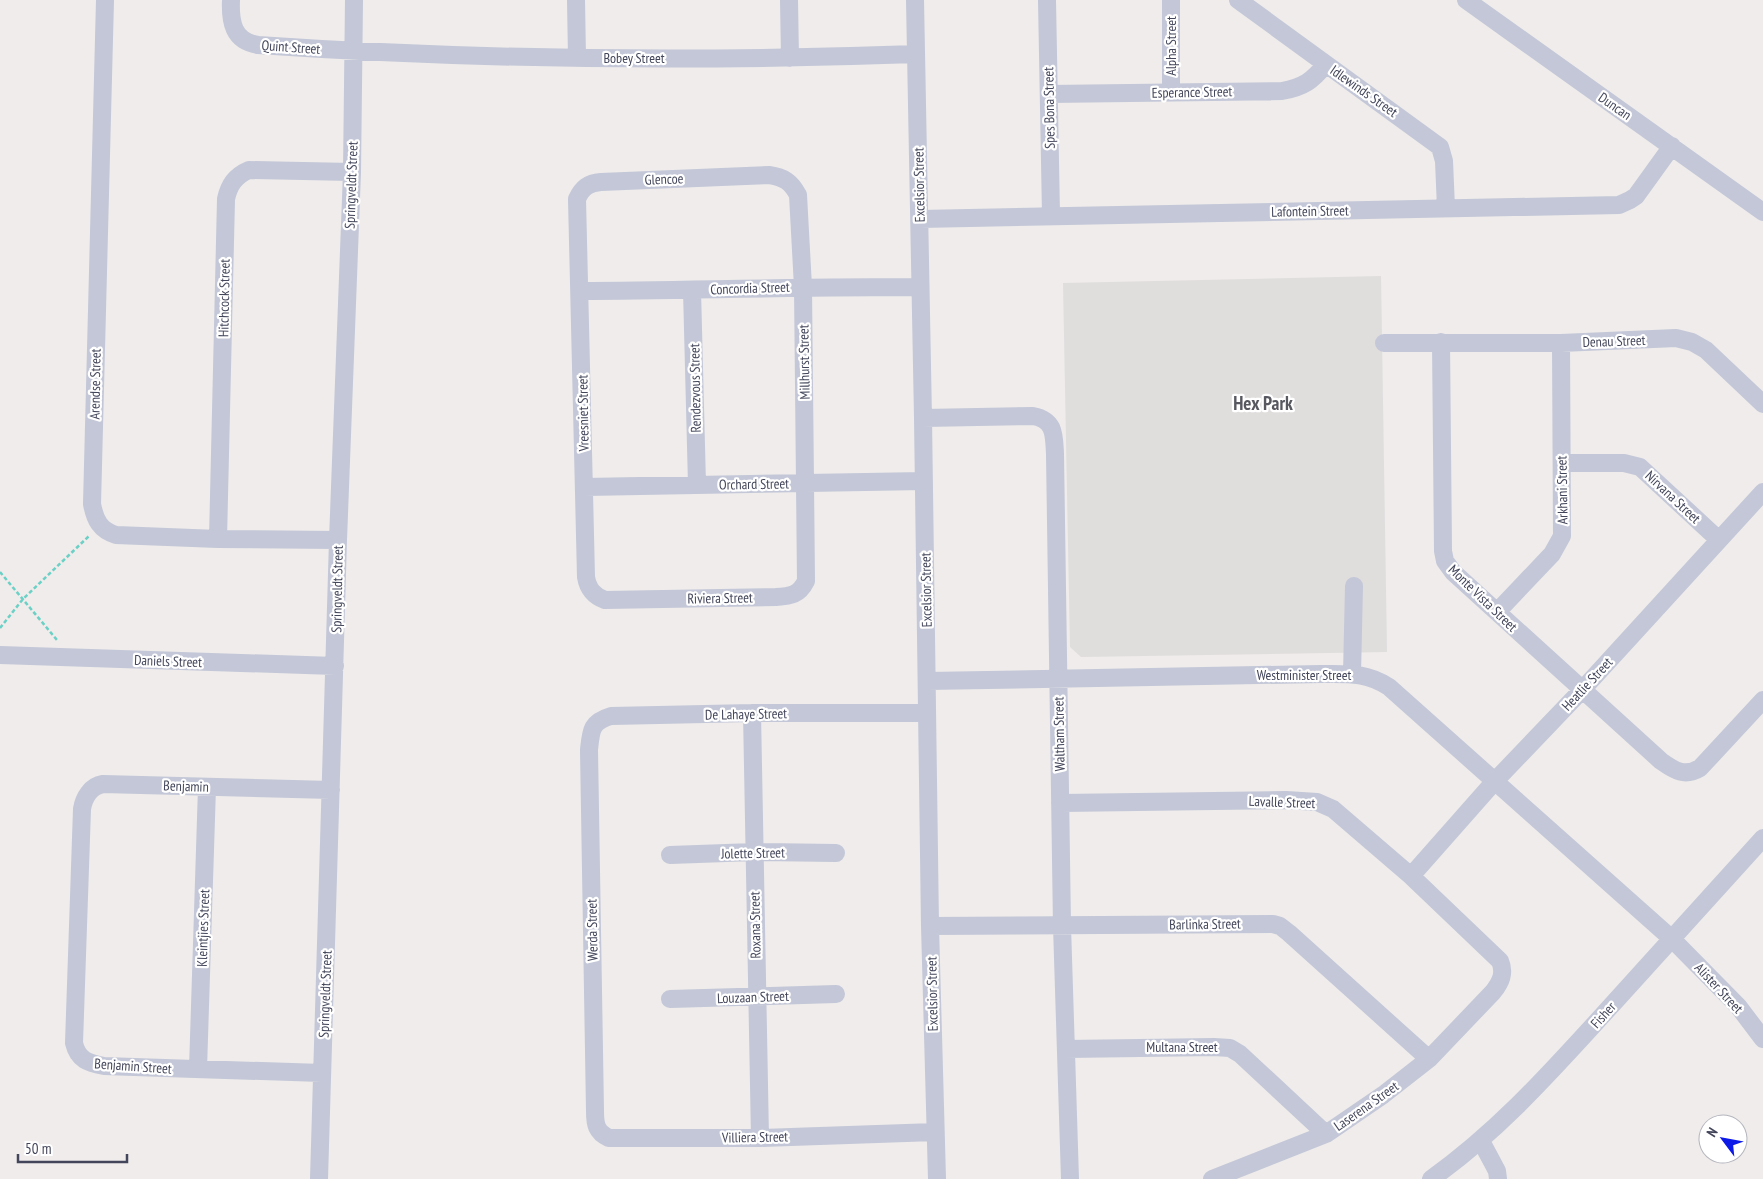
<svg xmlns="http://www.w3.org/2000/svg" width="1763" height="1179" font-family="'PT Sans Narrow',sans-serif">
<rect width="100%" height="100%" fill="#efeceb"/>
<path fill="#e0dddd" d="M 1381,276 L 1387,652 L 1081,657 L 1070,647 L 1063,283 Z"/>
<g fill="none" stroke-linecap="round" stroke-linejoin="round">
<path stroke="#6bd0c5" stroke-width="2.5" stroke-dasharray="4 2.5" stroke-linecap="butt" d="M 0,572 L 57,640
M 0,628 L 23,599 L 89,536"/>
<path stroke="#c3c7d7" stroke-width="18" d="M 105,0 L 92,504 C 95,520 100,530 116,535 L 218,539 L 338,540
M 231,0 C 230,22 233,41 258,45 C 477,60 696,62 916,54
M 576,0 L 577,58
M 789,0 L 790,58
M 915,0 L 923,418 L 930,926 L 937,1179
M 1047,0 L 1051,215
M 1171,0 L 1171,92
M 1238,0 L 1440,147 L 1444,161 L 1446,208
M 1466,0 L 1763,212
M 1049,94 L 1282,91 C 1304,87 1312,81 1326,64
M 769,175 C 784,177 791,182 798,195 L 803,287 L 806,581 C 799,595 791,596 776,597 L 605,600 C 594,596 588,589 586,577 L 577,199 C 582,188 588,183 601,182 Z
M 920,219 L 1619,205 L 1630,200 L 1636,196 L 1672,146
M 692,290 L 697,485
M 580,291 C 693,290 807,287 920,287
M 1441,342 L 1443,551 L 1445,561 L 1453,572 L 1661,761 C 1675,771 1685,777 1700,768 L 1763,700
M 1384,343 L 1561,343 L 1676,338 L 1692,342 L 1706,350 L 1763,404
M 923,418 L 1033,416 C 1055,420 1054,435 1055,454 L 1062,926 L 1070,1179
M 1562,463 L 1624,463 L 1640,467 L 1719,540
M 585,487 L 924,481
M 218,539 L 226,199 C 229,185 235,176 249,170 L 352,172
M 1497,612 L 1552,554 L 1562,536 L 1561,343
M 0,655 L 335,666
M 1352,674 L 1354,586
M 927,681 L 1321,674 C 1347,674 1366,672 1389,687 L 1672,939 L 1738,1006 L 1763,1039
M 752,713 L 760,1138
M 927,713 L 752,713 L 611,716 C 591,722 591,730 589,750 L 595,1111 C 595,1124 596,1132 609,1138 L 760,1138 L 935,1132
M 1060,803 L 1286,800 L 1317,802 L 1333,809 L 1411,876 L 1500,961 C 1505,973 1501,982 1493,992 L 1429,1059 L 1383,1095 L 1326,1134 L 1212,1179
M 670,855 L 754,852 L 836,853
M 1411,876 L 1494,782 L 1582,690 L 1763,492
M 930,926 L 1273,924 L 1280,926 L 1289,933 L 1429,1059
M 670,999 L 836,994
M 1066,1049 L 1214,1047 L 1230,1048 L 1240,1054 L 1326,1134
M 198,1069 L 207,787
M 322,1073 L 104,1066 C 88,1063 78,1060 74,1043 L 82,809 C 84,797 91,786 103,784 L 331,790
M 1481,1141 L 1497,1171 L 1498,1179
M 319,1179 L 338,540 L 352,172 L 354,0
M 1431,1179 C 1496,1133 1547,1076 1600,1018 C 1655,958 1709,898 1763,838"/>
</g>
<g text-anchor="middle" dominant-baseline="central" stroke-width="4.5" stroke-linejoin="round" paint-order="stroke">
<g font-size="14" fill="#43465a" stroke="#fff">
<text transform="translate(1171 46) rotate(-90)">Alpha Street</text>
<text transform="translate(291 47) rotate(4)">Quint Street</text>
<text x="634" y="58">Bobey Street</text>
<text transform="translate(1364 91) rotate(35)">Idlewinds Street</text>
<text transform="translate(1192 92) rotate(-1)">Esperance Street</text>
<text transform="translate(1615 106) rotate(35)">Duncan</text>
<text transform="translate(1049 108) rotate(-91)">Spes Bona Street</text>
<text transform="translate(664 179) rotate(-2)">Glencoe</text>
<text transform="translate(351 185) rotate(-88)">Springveldt Street</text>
<text transform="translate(919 185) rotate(-91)">Excelsior Street</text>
<text transform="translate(1310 211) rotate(-1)">Lafontein Street</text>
<text transform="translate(750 288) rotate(-2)">Concordia Street</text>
<text transform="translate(224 298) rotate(-89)">Hitchcock Street</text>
<text transform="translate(1614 341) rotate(-2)">Denau Street</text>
<text transform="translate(804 362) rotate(-91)">Millhurst Street</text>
<text transform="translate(95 384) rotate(-89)">Arendse Street</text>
<text transform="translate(695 388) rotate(-91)">Rendezvous Street</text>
<text transform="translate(583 413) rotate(-91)">Vreesniet Street</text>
<text transform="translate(754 484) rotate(-1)">Orchard Street</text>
<text transform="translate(1562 490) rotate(-91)">Arkhani Street</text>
<text transform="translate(1673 497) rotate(43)">Nirvana Street</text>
<text transform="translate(337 589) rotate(-89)">Springveldt Street</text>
<text transform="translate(926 590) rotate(-91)">Excelsior Street</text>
<text transform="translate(720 598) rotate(-1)">Riviera Street</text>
<text transform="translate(1483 598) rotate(44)">Monte Vista Street</text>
<text transform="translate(168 661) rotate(2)">Daniels Street</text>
<text x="1304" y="675">Westminister Street</text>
<text transform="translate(1587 684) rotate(-47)">Heatlie Street</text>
<text transform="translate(746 714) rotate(-1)">De Lahaye Street</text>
<text transform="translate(1059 734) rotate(-91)">Waltham Street</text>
<text transform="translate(186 786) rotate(2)">Benjamin</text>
<text transform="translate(1282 802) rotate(2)">Lavalle Street</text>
<text transform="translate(753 853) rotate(-1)">Jolette Street</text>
<text transform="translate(1205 924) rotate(-1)">Barlinka Street</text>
<text transform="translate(755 925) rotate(-91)">Roxana Street</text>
<text transform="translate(203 928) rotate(-88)">Kleintjies Street</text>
<text transform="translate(592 930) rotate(-91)">Werda Street</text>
<text transform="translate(1719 988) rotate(47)">Alister Street</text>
<text transform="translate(325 994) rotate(-88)">Springveldt Street</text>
<text transform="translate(932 994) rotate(-91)">Excelsior Street</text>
<text transform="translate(753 997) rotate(-2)">Louzaan Street</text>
<text transform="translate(1603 1015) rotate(-48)">Fisher</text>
<text x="1182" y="1047">Multana Street</text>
<text transform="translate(133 1066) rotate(4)">Benjamin Street</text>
<text transform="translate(1366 1106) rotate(-35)">Laserena Street</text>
<text transform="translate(755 1137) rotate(-1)">Villiera Street</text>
</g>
<g font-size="19" font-weight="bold" fill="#585861" stroke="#fff">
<text x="1263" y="403">Hex Park</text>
</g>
</g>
<g transform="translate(1723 1139) rotate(302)"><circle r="24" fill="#ffffff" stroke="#b4b5bd"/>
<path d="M0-4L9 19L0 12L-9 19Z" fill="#0d19e6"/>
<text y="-8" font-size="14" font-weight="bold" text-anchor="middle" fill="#43465a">N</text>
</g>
<path d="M18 1154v8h109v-8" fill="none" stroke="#43465a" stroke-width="2.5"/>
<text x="25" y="1154" font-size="15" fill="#43465a" stroke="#ffffff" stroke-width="4" paint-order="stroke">50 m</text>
</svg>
